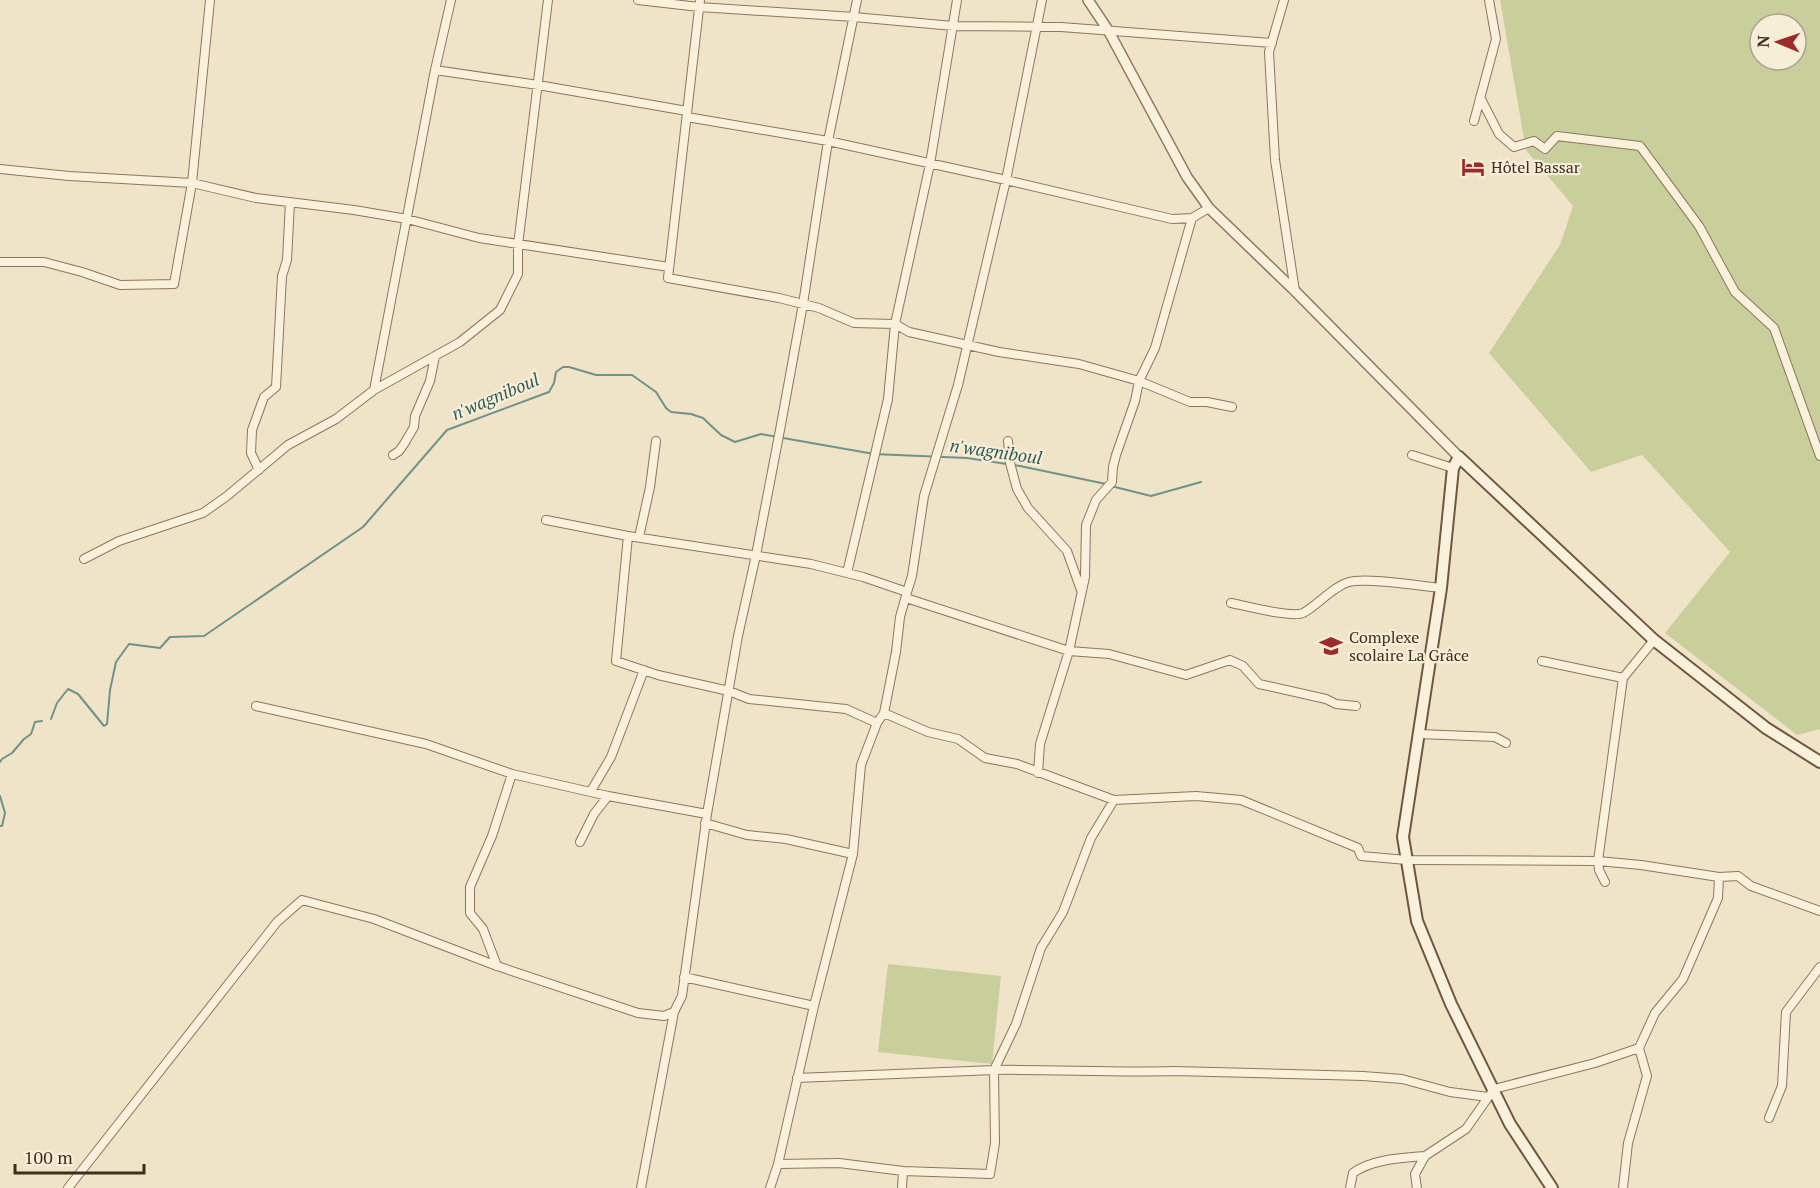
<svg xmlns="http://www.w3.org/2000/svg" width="1820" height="1188" font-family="'PT Serif',serif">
<rect width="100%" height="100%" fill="#f0e4c8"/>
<path fill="#c9cf9b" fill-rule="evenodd" d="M 1500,0 L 1820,0 L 1820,729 L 1797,735 L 1665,633 L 1730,552 L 1642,455 L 1591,472 L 1489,353 L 1560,245 L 1573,206 L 1526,150 ZM 1760,24 L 1796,24 L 1796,60 L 1760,60 Z
M 888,964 L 1001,976 L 992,1064 L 878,1052 Z"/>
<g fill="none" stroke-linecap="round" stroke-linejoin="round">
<path stroke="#6f938a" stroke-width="2" d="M 1111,486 L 1151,496 L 1201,482
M 51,719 L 57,703 L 68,689 L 78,694 L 104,726 L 107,724 L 110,690 L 116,662 L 129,644 L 160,648 L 170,637 L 204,636 L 363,527 L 447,430 L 549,392 L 554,383 L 556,372 L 563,367 L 569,367 L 596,375 L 632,375 L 656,392 L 666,408 L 671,412 L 691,414 L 703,418 L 721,435 L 735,442 L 761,434 L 874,454 L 967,458 L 1020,466 L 1106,484
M 0,762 L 2,759 L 12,753 L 24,739 L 31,734 L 35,722 L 42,721
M 0,796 L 5,813 L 2,826 L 0,826"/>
<g stroke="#8d765c" stroke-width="10">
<path id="minor" d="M 638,0 L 699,7 L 854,17 L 953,26 L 1061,27 L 1272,43
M 700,0 L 668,278 L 779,298 L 819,308 L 854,323 L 895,324 L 909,332 L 999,352 L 1079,364 L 1139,381 L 1190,402 L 1207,402 L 1232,407
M 1284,0 L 1269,52 L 1275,160 L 1295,291
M 435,70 L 538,85 L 687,111
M 1480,97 L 1499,134 L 1514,147 L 1534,141 L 1545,149 L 1557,136 L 1640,146 L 1699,226 L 1735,292 L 1774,328 L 1820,456
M 687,117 L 828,141 L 1006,180 L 1172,219 L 1192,218 L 1209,208
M 1474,121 L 1496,39 L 1489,0
M 0,169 L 69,176 L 192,183 L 256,198 L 354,210 L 407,219 L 479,238 L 669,267
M 0,262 L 44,262 L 82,272 L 120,285 L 174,284 L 192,183 L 210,0
M 374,390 L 435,70 L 451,0
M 1008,441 L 1010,463 L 1017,489 L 1028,508 L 1067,551 L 1081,590
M 393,455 L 399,451 L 404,444 L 414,427 L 415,416 L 430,381 L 435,356
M 1412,455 L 1453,468
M 259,470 L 251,453 L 252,430 L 264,397 L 276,387 L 282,276 L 287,260 L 290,202
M 546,520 L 628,536
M 639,537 L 650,487 L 656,441
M 84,559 L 119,541 L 203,513 L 227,496 L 288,445 L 336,419 L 374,390 L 460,342 L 500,310 L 518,274 L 518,245 L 548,0
M 847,573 L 888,399 L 895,324 L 930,164 L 957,0
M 906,598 L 1069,651 L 1109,654 L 1186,675 L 1230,660 L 1243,666 L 1259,684 L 1326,699 L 1336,704 L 1356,706
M 1231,603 C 1246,606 1291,618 1303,613 C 1317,606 1332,587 1349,582 C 1365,577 1421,586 1441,588
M 1542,661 L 1623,678
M 256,706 L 426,744 L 512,774 L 608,796 L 707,814
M 884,713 L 928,732 L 958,739 L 985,758 L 1017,764 L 1114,800 L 1196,796 L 1241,800 L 1358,848 L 1361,856 L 1407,860 L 1598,861 L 1623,678 L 1654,640
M 877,723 L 846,709 L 749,699 L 729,691 L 658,675 L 616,661 L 628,536 L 811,564 L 863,577 L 907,592 L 912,576 L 924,496 L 958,385 L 1006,180 L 1042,0
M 1419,734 L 1495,737 L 1506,743
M 1038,773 L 1040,744 L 1069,651 L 1085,577 L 1086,525 L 1096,500 L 1112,482 L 1113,467 L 1116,455 L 1135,401 L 1139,381 L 1155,348 L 1192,218
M 591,791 L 611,757 L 644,670
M 1114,800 L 1091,838 L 1063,912 L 1041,948 L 1016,1024 L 994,1070 C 1054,1069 1114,1073 1174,1071 L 1363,1076 L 1402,1079 L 1450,1092 L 1488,1097
M 705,823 L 747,835 L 786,839 L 853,854
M 580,842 L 594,814 L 608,796
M 1605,882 L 1599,870 L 1598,861 L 1641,865 L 1719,877 L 1738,876 L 1751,886 L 1820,911
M 497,966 L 483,929 L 470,913 L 470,887 L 492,836 L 512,774
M 684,977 L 814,1006 L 853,854 L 861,765 L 877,723 L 884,713 L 896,652 L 900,617 L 907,592
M 797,1078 L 994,1070 L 995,1143 L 990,1174 L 903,1171
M 1769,1118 L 1782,1086 L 1786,1012 L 1820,967
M 778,1164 L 839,1163 L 903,1171 L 902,1188
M 68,1188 L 277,922 L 302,900 L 374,919 L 497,966 L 638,1013 L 664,1016 L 674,1012 L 682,996 L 707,814 L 738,636 L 756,555 L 780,430 L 803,304 L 828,141 L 857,0
M 641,1188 L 674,1012
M 770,1188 L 778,1164 L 814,1006
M 1350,1188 L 1353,1173 C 1372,1159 1402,1158 1425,1156
M 1417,1188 L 1415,1174 L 1425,1156 L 1466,1129 L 1494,1089 L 1595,1063 L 1639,1048 L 1655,1013 L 1683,979 L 1718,898 L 1719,877
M 1623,1188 L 1628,1143 L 1647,1076 L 1639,1048"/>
</g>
<g stroke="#8d765c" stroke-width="12">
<path id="tertiary" d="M 1088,0 L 1108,30 L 1187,177 L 1209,208 L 1295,291 L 1459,457"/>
</g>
<g stroke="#6f573f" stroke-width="14">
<path id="secondary" d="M 1552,1188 L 1510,1124 L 1451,1004 L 1417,921 L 1403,837 L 1441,588 L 1453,468 L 1459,457 L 1654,640 L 1766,728 L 1820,762"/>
</g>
<use href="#minor" stroke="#faf1dc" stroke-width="8"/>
<use href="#tertiary" stroke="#faf1dc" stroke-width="9"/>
<use href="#secondary" stroke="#faf1dc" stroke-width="10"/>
</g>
<defs>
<g id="hotel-bare" transform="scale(1.8)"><path d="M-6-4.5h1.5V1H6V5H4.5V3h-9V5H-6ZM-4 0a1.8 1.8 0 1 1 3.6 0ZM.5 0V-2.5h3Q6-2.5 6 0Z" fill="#9e2a2b" stroke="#f7eed8" stroke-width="2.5" paint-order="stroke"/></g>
<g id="school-bare" transform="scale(1.8)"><path d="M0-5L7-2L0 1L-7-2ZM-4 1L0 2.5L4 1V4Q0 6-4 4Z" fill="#9e2a2b" stroke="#f7eed8" stroke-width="2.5" paint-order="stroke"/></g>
</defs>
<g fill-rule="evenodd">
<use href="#hotel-bare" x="1473" y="167"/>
<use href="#school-bare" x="1331" y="646"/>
</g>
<g text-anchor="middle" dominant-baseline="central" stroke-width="4.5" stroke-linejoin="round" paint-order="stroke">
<g font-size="16" fill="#3d2e20" stroke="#f7eed8" text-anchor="start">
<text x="1491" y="167">Hôtel Bassar</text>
<text x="1349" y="637">Complexe<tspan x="1349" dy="18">scolaire La Grâce</tspan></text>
</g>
<g font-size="18" font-style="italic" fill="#2f5d5a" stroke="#f7eed8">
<text transform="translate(495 396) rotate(-23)">n'wagniboul</text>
<text transform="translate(996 451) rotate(8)">n'wagniboul</text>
</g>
</g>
<g transform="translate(1778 42) rotate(272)"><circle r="28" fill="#f7eed8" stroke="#ada18e" stroke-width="1.5"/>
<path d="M0-4.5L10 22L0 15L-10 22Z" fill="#9e2a2b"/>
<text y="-9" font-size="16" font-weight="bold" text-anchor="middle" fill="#3d2e20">N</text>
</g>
<path d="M15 1164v9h129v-9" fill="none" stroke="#3d2e20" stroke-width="3"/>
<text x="24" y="1164" font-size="18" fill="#3d2e20" stroke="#f7eed8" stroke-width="4.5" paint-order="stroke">100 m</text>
</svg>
